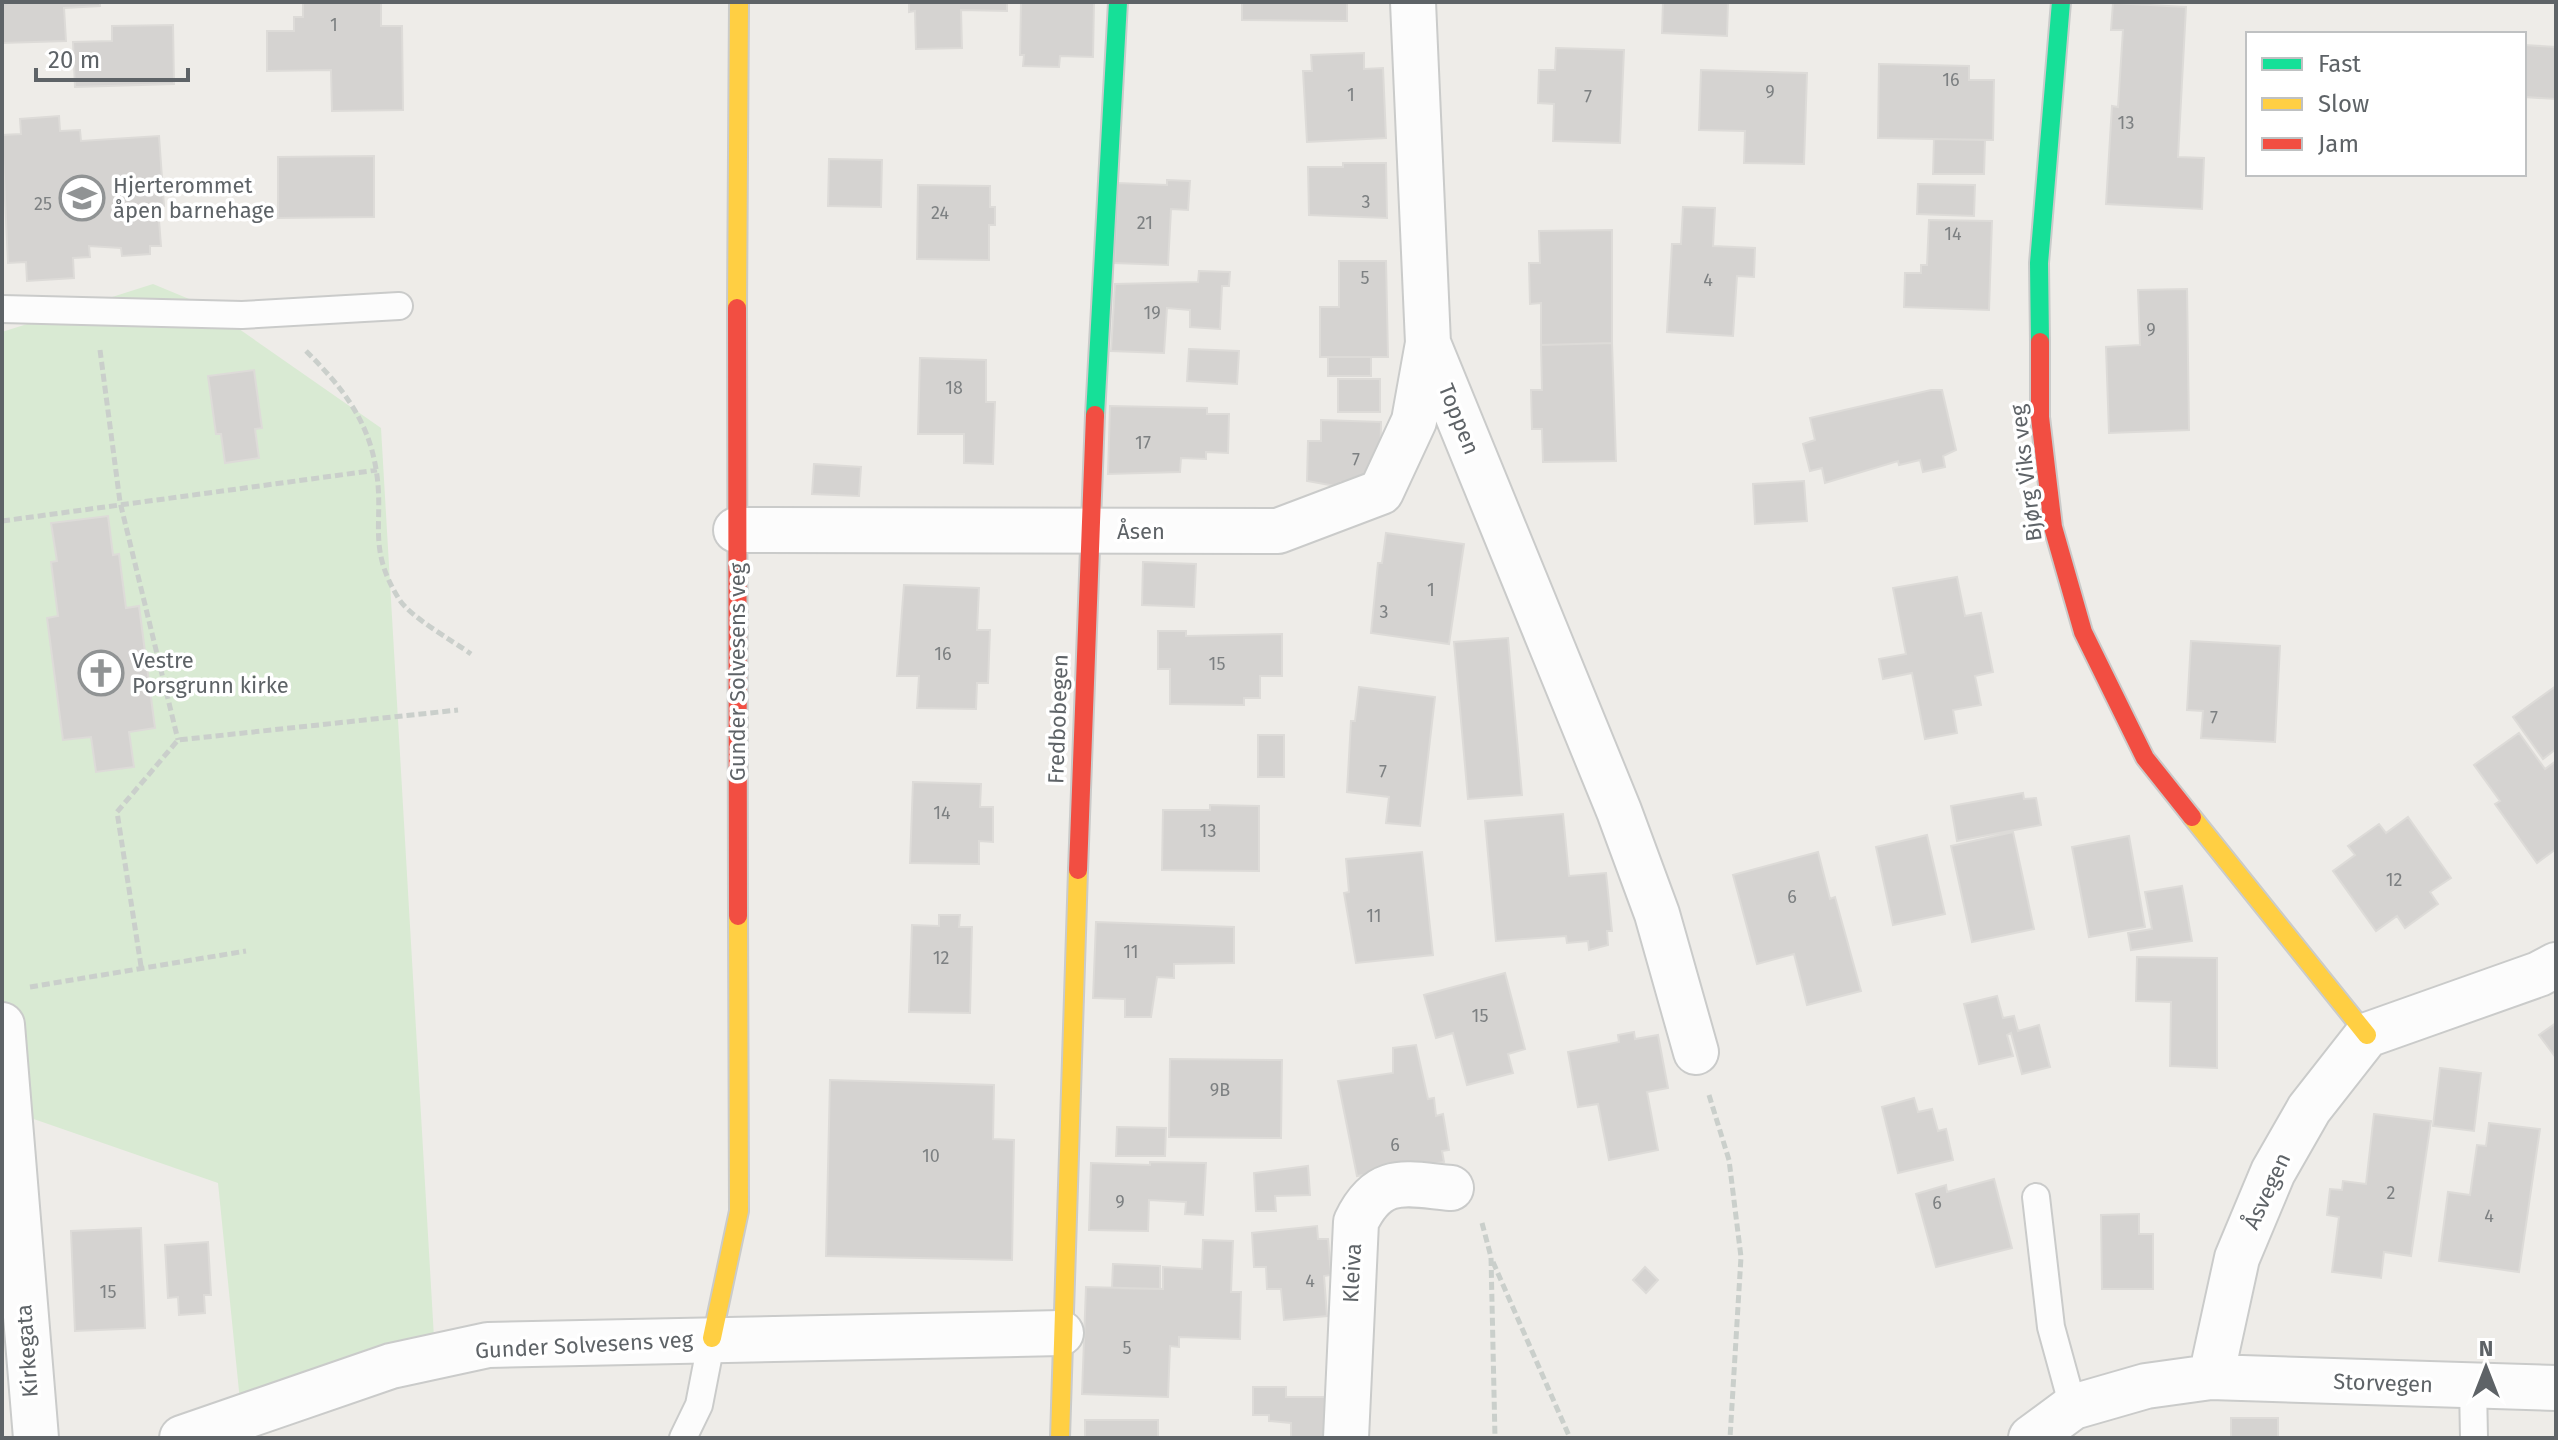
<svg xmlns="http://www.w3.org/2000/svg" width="2558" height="1440" font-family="'Fira Sans',sans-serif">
<rect width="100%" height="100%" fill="#eeece8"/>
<path fill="#d9ead3" d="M 153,284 L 206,306 L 381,428 L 435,1355 L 240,1401 L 218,1183 L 2,1108 L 2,332 Z"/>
<path fill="#d5d3d1" stroke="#dddbd8" stroke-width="2" d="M 2,2 L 100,2 L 100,6 L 64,8 L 66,41 L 2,43 Z
M 303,2 L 381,2 L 381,26 L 402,26 L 403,110 L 332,111 L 331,70 L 267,71 L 267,31 L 294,31 L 294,17 L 303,17 Z
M 909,2 L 1094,2 L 1093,57 L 1060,56 L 1059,67 L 1023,66 L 1024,55 L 1020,55 L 1021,3 L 1007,3 L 1007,11 L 961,10 L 962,48 L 916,49 L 915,11 L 909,12 Z
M 1242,2 L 1347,2 L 1347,21 L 1242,20 Z
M 1663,2 L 1728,2 L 1727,36 L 1662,33 Z
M 2113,3 L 2186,7 L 2178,157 L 2204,158 L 2202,209 L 2106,204 L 2112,106 L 2118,107 L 2123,30 L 2111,30 Z
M 173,25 L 174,84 L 75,87 L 73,42 L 112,41 L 112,26 Z
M 2524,45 L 2556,47 L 2556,99 L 2524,97 Z
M 1556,48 L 1624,50 L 1620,143 L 1553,141 L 1554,104 L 1538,103 L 1539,70 L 1555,70 Z
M 1364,53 L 1364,69 L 1383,68 L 1386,138 L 1307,142 L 1303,71 L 1312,71 L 1311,55 Z
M 1879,64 L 1969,66 L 1969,80 L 1994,80 L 1993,140 L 1878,138 Z
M 1701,70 L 1807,73 L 1804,164 L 1744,163 L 1745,131 L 1699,130 Z
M 59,116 L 60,131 L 80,130 L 81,141 L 159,136 L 164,206 L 158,207 L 161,246 L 150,246 L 150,254 L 122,256 L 121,248 L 89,246 L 90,257 L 73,258 L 74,278 L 27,281 L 26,262 L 8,263 L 2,135 L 21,134 L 20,119 Z
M 1934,139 L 1985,140 L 1984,174 L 1933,174 Z
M 374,156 L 374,217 L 278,218 L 278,157 Z
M 829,159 L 882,160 L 881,207 L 828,206 Z
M 1343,163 L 1386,163 L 1387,218 L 1309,215 L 1308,167 L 1343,167 Z
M 1167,180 L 1190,181 L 1188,210 L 1171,209 L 1168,265 L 1114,263 L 1118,183 L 1167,185 Z
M 1918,184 L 1975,185 L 1974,216 L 1917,214 Z
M 918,185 L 990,186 L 990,207 L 995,207 L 995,225 L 989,225 L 989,260 L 917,259 Z
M 1683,207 L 1715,208 L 1713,246 L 1755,248 L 1754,277 L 1737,276 L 1733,336 L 1667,332 L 1672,244 L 1681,244 Z
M 1929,220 L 1992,221 L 1989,310 L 1904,307 L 1905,273 L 1921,273 L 1921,265 L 1927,265 Z
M 1612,230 L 1612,343 L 1541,345 L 1541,303 L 1530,304 L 1529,263 L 1540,263 L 1539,231 Z
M 1339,261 L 1386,261 L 1388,357 L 1320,357 L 1320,307 L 1339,307 Z
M 1199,271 L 1230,272 L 1229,286 L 1222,286 L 1220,329 L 1190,327 L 1190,310 L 1167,308 L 1164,353 L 1111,351 L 1115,284 L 1198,282 Z
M 2187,289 L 2189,430 L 2109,433 L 2106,347 L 2140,345 L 2138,290 Z
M 1612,343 L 1616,461 L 1543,462 L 1542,429 L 1532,429 L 1531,390 L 1542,390 L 1541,345 Z
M 1189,349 L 1239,351 L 1237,384 L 1187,381 Z
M 1328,357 L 1371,357 L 1371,376 L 1328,376 Z
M 920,358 L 986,360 L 986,402 L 995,402 L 993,464 L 964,463 L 964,434 L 918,434 Z
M 254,370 L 262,428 L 255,429 L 259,458 L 225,463 L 221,434 L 216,434 L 208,376 Z
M 1338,379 L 1380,379 L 1380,412 L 1338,412 Z
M 1931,390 L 1942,390 L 1956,450 L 1943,456 L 1945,467 L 1923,472 L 1920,460 L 1899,465 L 1898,461 L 1825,483 L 1822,468 L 1810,471 L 1803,444 L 1815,440 L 1810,418 Z
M 1110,406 L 1207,408 L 1207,414 L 1229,414 L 1228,453 L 1206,452 L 1206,459 L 1181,458 L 1180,472 L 1108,474 Z
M 1321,420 L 1381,422 L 1380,483 L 1341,482 L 1341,487 L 1307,481 L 1308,441 L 1321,441 Z
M 814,464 L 861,467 L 859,496 L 812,494 Z
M 1804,481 L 1807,521 L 1755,524 L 1753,484 Z
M 108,516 L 113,555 L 119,554 L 126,608 L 139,606 L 155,728 L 129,732 L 134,767 L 96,772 L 91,737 L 63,740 L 47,618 L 58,616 L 51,562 L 57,561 L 51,523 Z
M 1386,533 L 1464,544 L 1449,644 L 1371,633 L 1378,563 L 1382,563 Z
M 1143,562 L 1196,564 L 1194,607 L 1142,605 Z
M 1957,577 L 1965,616 L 1981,613 L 1993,672 L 1975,676 L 1981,705 L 1953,710 L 1957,733 L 1925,739 L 1912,673 L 1883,679 L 1879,659 L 1906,654 L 1893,588 Z
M 904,585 L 979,588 L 977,630 L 990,630 L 988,683 L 977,683 L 976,709 L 917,708 L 919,676 L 897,676 Z
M 1158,631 L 1186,631 L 1186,636 L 1282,634 L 1282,676 L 1260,676 L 1260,698 L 1244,698 L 1244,705 L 1170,704 L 1170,669 L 1158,669 Z
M 1508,638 L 1522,795 L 1468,799 L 1454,642 Z
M 2191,641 L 2280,646 L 2275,742 L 2201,738 L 2203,711 L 2187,710 Z
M 2556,686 L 2556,749 L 2543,759 L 2513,717 Z
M 1359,687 L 1435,697 L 1420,826 L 1386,823 L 1389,797 L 1347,792 L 1351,721 L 1355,721 Z
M 2519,733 L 2545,769 L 2556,761 L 2556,849 L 2537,863 L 2495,804 L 2500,801 L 2474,765 Z
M 1258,735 L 1284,735 L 1284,777 L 1258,777 Z
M 913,782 L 981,784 L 980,807 L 993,807 L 993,842 L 979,841 L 979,864 L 910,863 Z
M 2023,793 L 2024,799 L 2036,798 L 2041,825 L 1957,841 L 1951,806 Z
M 1210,805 L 1259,806 L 1259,871 L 1162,870 L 1163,810 L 1210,810 Z
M 1563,814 L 1569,876 L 1606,873 L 1612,931 L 1607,931 L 1608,945 L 1589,950 L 1588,941 L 1567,943 L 1566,936 L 1496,941 L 1485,821 Z
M 2408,817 L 2451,878 L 2430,892 L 2438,904 L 2405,928 L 2397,916 L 2376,931 L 2333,871 L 2355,855 L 2348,846 L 2379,824 L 2386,833 Z
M 2013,832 L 2034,929 L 1972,942 L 1951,846 Z
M 1927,835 L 1945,914 L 1893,925 L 1876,847 Z
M 2129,836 L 2145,927 L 2089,937 L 2072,847 Z
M 1422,852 L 1433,955 L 1356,963 L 1344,893 L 1349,892 L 1346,859 Z
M 1818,852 L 1830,899 L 1835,897 L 1861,991 L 1807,1005 L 1794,954 L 1757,964 L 1733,875 Z
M 2182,886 L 2192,941 L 2131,950 L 2128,933 L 2152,929 L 2145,892 Z
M 939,915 L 960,915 L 959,927 L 972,927 L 970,1013 L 909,1012 L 912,925 L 939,926 Z
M 1096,922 L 1234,927 L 1234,963 L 1174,964 L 1174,978 L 1157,977 L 1151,1017 L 1125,1017 L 1125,999 L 1093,998 Z
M 2137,957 L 2217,958 L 2217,1068 L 2170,1066 L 2171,1002 L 2136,1001 Z
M 1505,973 L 1525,1049 L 1508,1054 L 1513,1073 L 1467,1085 L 1453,1033 L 1436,1038 L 1424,995 Z
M 1997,996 L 2003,1018 L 2014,1016 L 2018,1031 L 2039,1025 L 2050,1067 L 2022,1074 L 2011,1033 L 2007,1035 L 2013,1056 L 1979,1064 L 1964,1004 Z
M 2556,1023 L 2556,1058 L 2539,1035 Z
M 1634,1032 L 1635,1039 L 1658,1035 L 1668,1088 L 1647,1092 L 1658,1150 L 1609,1160 L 1598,1104 L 1578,1107 L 1568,1052 L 1619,1042 L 1618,1035 Z
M 1416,1045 L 1428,1099 L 1434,1098 L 1436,1116 L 1443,1114 L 1449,1150 L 1442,1151 L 1444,1162 L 1357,1176 L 1338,1081 L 1393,1073 L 1393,1048 Z
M 1170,1059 L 1282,1060 L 1281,1138 L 1169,1137 Z
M 2440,1068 L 2481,1073 L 2474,1131 L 2433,1126 Z
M 830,1080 L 994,1085 L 993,1139 L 1014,1140 L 1012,1260 L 826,1256 Z
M 1914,1098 L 1918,1112 L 1932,1109 L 1938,1131 L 1946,1129 L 1953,1160 L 1898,1173 L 1882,1107 Z
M 2374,1114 L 2431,1121 L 2411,1256 L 2384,1252 L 2381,1278 L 2332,1272 L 2339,1217 L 2327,1215 L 2330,1189 L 2342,1190 L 2343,1181 L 2366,1184 Z
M 2489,1123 L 2540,1129 L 2519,1272 L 2439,1261 L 2448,1192 L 2470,1195 L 2477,1145 L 2486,1146 Z
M 1117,1127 L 1166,1128 L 1165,1156 L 1116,1156 Z
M 1150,1162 L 1206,1163 L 1203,1215 L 1185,1214 L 1186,1202 L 1149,1200 L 1148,1231 L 1089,1230 L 1091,1163 L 1150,1165 Z
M 1308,1166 L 1310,1195 L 1275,1196 L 1276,1211 L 1256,1211 L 1254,1173 Z
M 1994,1179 L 2012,1248 L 1936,1267 L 1916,1194 L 1946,1185 L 1947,1192 Z
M 2139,1214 L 2139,1234 L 2153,1234 L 2153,1289 L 2102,1289 L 2101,1215 Z
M 1317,1226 L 1318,1239 L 1328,1239 L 1331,1275 L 1324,1276 L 1327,1316 L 1284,1320 L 1281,1289 L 1267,1289 L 1266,1267 L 1254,1267 L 1252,1233 Z
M 141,1228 L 145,1328 L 75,1331 L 71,1231 Z
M 1203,1240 L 1233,1241 L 1231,1292 L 1241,1292 L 1240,1339 L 1179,1337 L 1179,1347 L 1170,1346 L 1168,1397 L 1082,1394 L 1086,1287 L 1163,1289 L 1163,1267 L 1202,1269 Z
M 208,1242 L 211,1295 L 204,1295 L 205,1313 L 179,1315 L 178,1297 L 168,1298 L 165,1245 Z
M 1113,1264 L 1160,1266 L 1160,1289 L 1112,1288 Z
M 1645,1267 L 1658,1280 L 1646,1293 L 1633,1280 Z
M 1253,1387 L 1286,1387 L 1286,1397 L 1330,1397 L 1330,1438 L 1291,1438 L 1291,1423 L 1269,1421 L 1269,1415 L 1253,1415 Z
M 2231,1418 L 2278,1418 L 2278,1438 L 2231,1438 Z
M 1085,1420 L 1158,1420 L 1158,1438 L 1085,1438 Z"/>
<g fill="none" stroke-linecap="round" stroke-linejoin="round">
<g stroke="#cacbca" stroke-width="30">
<path id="lane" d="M 2,309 L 242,315 L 399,306
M 2036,1197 L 2051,1327 L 2073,1407
M 2473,1386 L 2474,1438
M 683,1438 L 699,1405 L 712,1338"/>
</g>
<g stroke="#cacbca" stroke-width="48">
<path id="street" d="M 1413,2 L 1428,343 L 1619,811 L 1657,914 L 1696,1052
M 736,530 L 1278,531 L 1381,492 L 1414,421 L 1428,343
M 2,1025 L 36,1438
M 2211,1377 L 2556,1388
M 182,1438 L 391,1366 L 488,1345 L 1061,1333
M 1346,1438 L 1356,1222 C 1379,1174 1405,1184 1451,1188
M 2031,1438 L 2073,1407 L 2146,1386 L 2211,1377 L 2237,1258 L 2273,1172 L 2309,1109 L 2367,1035 L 2539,974 L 2556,965"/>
</g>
<g stroke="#cacbca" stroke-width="22">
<path id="fast" d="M 2040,342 L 2039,263 L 2061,2
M 1095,415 L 1118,2"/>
</g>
<g stroke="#cacbca" stroke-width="22">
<path id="slow" d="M 737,308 L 739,2
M 2192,817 L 2367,1035
M 712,1338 L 739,1211 L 738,916
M 1060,1438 L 1078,870"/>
</g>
<g stroke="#cacbca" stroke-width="22">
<path id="jam" d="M 737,308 L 738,916
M 2040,342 L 2040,417 L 2053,527 L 2083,632 L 2145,758 L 2192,817
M 1078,870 L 1095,415"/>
</g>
<path stroke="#cacfcb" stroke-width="5" stroke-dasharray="8 4" stroke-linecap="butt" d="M 100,350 L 120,502 L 178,740
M 306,351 C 341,386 368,419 376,469 C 385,522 366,546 399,599 C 410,617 453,641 471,654
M 2,521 L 377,470
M 141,966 L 117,812 L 178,740 L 458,710
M 30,987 L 246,951
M 1709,1095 L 1729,1160 L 1741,1257 L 1730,1438
M 1482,1223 L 1491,1257 L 1495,1438
M 1493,1262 L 1570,1438"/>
<use href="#lane" stroke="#fcfcfc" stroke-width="26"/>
<use href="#street" stroke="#fcfcfc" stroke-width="44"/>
<use href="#fast" stroke="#16e098" stroke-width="18"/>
<use href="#slow" stroke="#ffcf43" stroke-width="18"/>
<use href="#jam" stroke="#f24e42" stroke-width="18"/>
</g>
<defs>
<g id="school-ring" transform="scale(2.3)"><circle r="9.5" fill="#fff" stroke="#909394" stroke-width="1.5"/><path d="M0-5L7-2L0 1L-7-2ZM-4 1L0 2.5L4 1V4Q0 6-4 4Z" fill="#909394"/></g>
<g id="church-ring" transform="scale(2.3)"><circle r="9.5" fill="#fff" stroke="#909394" stroke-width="1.5"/><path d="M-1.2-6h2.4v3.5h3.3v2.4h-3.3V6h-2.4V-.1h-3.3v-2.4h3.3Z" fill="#909394"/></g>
</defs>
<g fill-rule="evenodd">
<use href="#school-ring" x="82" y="198"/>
<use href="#church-ring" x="101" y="673"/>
</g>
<g text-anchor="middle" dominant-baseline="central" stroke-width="7" stroke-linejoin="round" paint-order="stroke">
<g font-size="18" fill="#7d8082">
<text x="334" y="25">1</text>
<text x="1951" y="80">16</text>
<text x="1770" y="92">9</text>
<text x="1351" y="95">1</text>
<text x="1588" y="97">7</text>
<text x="2126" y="123">13</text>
<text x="1366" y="202">3</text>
<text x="43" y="204">25</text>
<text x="940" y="213">24</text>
<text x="1145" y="223">21</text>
<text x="1953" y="234">14</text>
<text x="1365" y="278">5</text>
<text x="1708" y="280">4</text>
<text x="1152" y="313">19</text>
<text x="2151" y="330">9</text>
<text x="954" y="388">18</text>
<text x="1143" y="443">17</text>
<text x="1356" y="460">7</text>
<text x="1431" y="590">1</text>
<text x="1384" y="612">3</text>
<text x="943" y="654">16</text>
<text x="1217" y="664">15</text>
<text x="2214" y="718">7</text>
<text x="1383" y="772">7</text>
<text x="942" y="813">14</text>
<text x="1208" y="831">13</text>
<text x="2394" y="880">12</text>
<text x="1792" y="897">6</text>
<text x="1374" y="916">11</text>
<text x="1131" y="952">11</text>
<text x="941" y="958">12</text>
<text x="1480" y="1016">15</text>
<text x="1220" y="1090">9B</text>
<text x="1395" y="1145">6</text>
<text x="931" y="1156">10</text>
<text x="2391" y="1193">2</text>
<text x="1120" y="1202">9</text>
<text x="1937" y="1203">6</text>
<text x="2489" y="1216">4</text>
<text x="1310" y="1281">4</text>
<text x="108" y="1292">15</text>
<text x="1127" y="1348">5</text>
</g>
<g font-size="22" fill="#5e6367" stroke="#fff" text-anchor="start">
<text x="113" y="185">Hjerterommet<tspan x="113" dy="25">åpen barnehage</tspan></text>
<text x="132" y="660">Vestre<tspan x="132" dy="25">Porsgrunn kirke</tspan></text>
</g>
<g font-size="22" fill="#5e6367" stroke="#fff">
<text transform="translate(1459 419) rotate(68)">Toppen</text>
<text transform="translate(2026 473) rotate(-97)">Bjørg Viks veg</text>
<text x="1141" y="531">Åsen</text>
<text transform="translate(737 672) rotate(-90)">Gunder Solvesens veg</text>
<text transform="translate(1058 719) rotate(-88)">Fredbobegen</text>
<text transform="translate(2267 1191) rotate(-65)">Åsvegen</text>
<text transform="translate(1352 1273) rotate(-87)">Kleiva</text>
<text transform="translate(584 1345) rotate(-3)">Gunder Solvesens veg</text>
<text transform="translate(27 1351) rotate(-94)">Kirkegata</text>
<text transform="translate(2383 1383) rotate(2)">Storvegen</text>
</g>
</g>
<rect width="2558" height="1440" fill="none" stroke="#5e6367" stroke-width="8"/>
<rect x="2246" y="32" width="280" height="144" fill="#ffffff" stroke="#bfc1c2" stroke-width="2"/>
<rect x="2262" y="58" width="40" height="12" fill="#16e098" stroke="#bfc1c2" stroke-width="2"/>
<text x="2318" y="72" font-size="24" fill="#5e6367">Fast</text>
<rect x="2262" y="98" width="40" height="12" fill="#ffcf43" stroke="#bfc1c2" stroke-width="2"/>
<text x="2318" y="112" font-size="24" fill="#5e6367">Slow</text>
<rect x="2262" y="138" width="40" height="12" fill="#f24e42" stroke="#bfc1c2" stroke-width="2"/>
<text x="2318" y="152" font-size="24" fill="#5e6367">Jam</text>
<g transform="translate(2486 1368)" stroke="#ffffff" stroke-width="6" paint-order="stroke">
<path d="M0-6L14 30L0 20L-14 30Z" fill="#5e6367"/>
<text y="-12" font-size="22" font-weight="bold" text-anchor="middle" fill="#5e6367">N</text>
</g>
<path d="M36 68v12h152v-12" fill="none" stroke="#5e6367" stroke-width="4"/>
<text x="48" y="68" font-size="24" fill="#5e6367" stroke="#ffffff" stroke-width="6" paint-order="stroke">20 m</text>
</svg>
